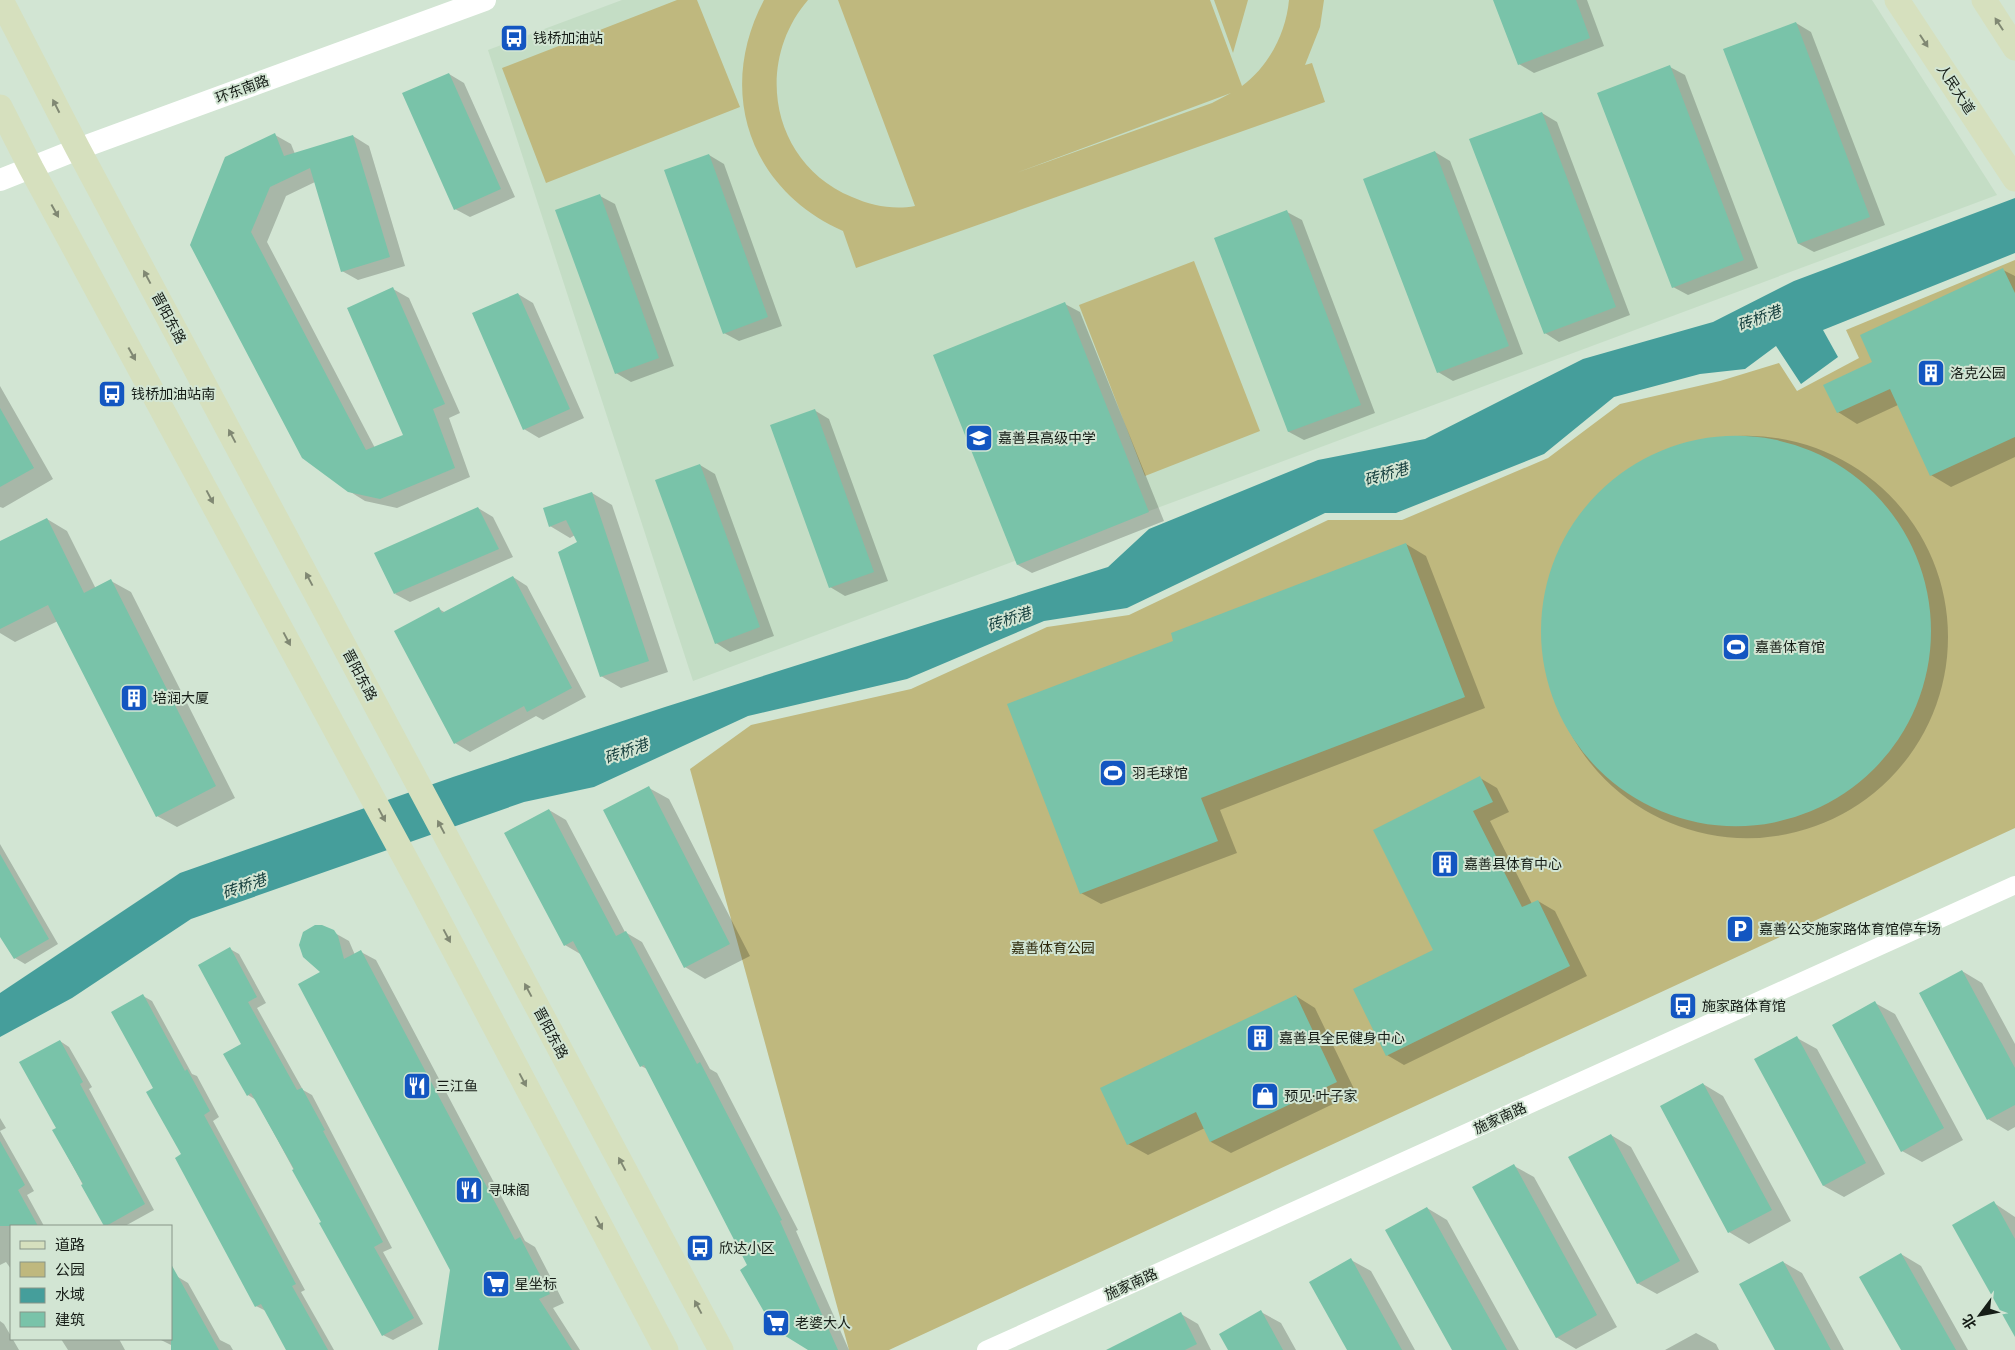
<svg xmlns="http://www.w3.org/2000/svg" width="2015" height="1350" font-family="Ubuntu,'Noto Sans SC',sans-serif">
<rect width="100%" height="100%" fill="#d2e5d3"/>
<path fill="#c4ddc5" d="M 622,0 L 1872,0 L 1997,195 L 693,681 L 488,50 Z"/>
<path fill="#bfb87e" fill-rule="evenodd" d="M 677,0 L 697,0 L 740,107 L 546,183 L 502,68 Z
M 764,0 L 808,0 C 753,64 772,164 852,197 C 872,206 894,210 915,206 L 838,0 L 1210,0 L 1242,86 C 1269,66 1286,33 1289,0 L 1324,0 L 1320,27 L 1305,65 L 1312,63 L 1325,102 L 856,268 L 843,231 C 749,189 716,91 764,0 ZM 1231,93 L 1212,103 L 1005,177 Z
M 1214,0 L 1248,0 L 1233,53 Z
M 2015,260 L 2015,828 L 889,1350 L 849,1350 L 690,769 L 751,725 L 911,689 L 1047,627 L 1129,615 L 1328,520 L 1402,520 L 1548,458 L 1620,404 L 1720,381 L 1779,363 L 1797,391 L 1859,358 L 1846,330 Z
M 1194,261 L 1260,431 L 1145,476 L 1079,305 Z"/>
<path fill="#459e9b" d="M 2015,198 L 2015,253 L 1823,330 L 1838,357 L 1801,384 L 1776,346 L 1745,369 L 1700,374 L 1614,397 L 1544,454 L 1396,513 L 1325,513 L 1127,608 L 1044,621 L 907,679 L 748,716 L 594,787 L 524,802 L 191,919 L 72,998 L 0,1037 L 0,993 L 180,873 L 453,777 L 665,707 L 1108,567 L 1149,529 L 1318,460 L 1425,439 L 1583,359 L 1713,322 L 1794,281 Z"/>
<path fill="#0003" d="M 1495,0 L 1587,0 L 1604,46 L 1534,73 L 1519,64 Z
M 1796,23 L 1811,32 L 1885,225 L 1814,252 L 1799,244 Z
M 1670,67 L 1685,75 L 1758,268 L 1688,295 L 1673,287 Z
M 449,74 L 464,83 L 515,197 L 470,217 L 455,209 Z
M 1542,113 L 1557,122 L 1630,315 L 1559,342 L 1545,333 Z
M 275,135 L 291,144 L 295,154 L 353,136 L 369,146 L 405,266 L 358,280 L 342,271 L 315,182 L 286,196 L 267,242 L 375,448 L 405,436 L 393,289 L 409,298 L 460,413 L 449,418 L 470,477 L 397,508 L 365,501 L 349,491 L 191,245 Z
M 1435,152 L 1450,161 L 1523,354 L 1453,381 L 1438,372 Z
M 709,155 L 724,164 L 782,326 L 739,341 L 724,333 Z
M 600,196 L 615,204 L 674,366 L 631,382 L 616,373 Z
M 1287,212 L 1302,220 L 1375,413 L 1304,440 L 1289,432 L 1216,238 Z
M 2003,270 L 2015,276 L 2015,457 L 1951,487 L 1931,475 L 1898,405 L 1857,424 L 1838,412 L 1874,362 Z
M 518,294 L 533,303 L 584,418 L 539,438 L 524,429 Z
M 1065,304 L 1080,312 L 1164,521 L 1032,573 L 1018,565 Z
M 0,386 L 53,479 L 3,508 L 0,507 Z
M 814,410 L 829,419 L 888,581 L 845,596 L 830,587 Z
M1546 637a201 201 0 1 1 402 0a201 201 0 1 1-402 0Z
M 700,465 L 715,474 L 774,636 L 730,652 L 716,643 Z
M 592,493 L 612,505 L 668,672 L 621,688 L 601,676 L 579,542 L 575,535 L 570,538 L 550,526 Z
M 478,508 L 493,517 L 513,557 L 410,602 L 395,594 Z
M 47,519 L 67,531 L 96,589 L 111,581 L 131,592 L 235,798 L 177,827 L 157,816 L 58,621 L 15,642 L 0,633 L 0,543 Z
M 1406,544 L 1426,556 L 1485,708 L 1220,810 L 1237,853 L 1101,904 L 1081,893 L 1175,641 Z
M 513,577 L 527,586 L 586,697 L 543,720 L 536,716 L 470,752 L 455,743 L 439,609 L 446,613 Z
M 1480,778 L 1497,788 L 1509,812 L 1490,821 L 1532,904 L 1538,901 L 1555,911 L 1587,976 L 1404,1065 L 1387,1055 L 1435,951 Z
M 649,788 L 669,799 L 750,956 L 705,979 L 685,967 Z
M 549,810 L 566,820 L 625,932 L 642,942 L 710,1069 L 717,1073 L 798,1230 L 796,1231 L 849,1350 L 811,1350 L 749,1266 L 647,1069 L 641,1066 L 582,955 L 565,945 Z
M 0,844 L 58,944 L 25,964 L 15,958 L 0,934 Z
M 333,932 L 349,941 L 355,955 L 361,952 L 376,960 L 525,1241 L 535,1247 L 564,1303 L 553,1308 L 580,1350 L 439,1350 L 451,1270 L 322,972 Z
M 230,949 L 239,954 L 266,1003 L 257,1008 L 303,1090 L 312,1095 L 392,1248 L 383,1252 L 423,1324 L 393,1340 L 383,1335 L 256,1100 L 248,1095 L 243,1044 Z
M 1962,971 L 1982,983 L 2015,1044 L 2015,1127 L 2008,1131 L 1988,1119 Z
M 143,996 L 152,1001 L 192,1074 L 197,1076 L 219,1117 L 213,1121 L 305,1290 L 301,1292 L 334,1350 L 288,1350 L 266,1311 L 256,1306 L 183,1155 L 155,1089 Z
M 1296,996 L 1315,1008 L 1356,1093 L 1231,1153 L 1211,1142 L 1205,1128 L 1148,1155 L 1128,1144 Z
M 1875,1003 L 1895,1014 L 1963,1140 L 1922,1162 L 1902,1151 Z
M 1797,1038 L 1817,1049 L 1885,1174 L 1844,1197 L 1824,1186 Z
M 60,1041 L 69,1047 L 92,1087 L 89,1089 L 154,1210 L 125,1226 L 105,1226 L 54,1131 L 58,1129 Z
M 1703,1084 L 1723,1096 L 1791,1221 L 1749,1244 L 1729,1232 Z
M 0,1118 L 6,1128 L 0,1131 L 34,1191 L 27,1195 L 44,1226 L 11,1226 L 11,1269 L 6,1262 L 0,1265 Z
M 1611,1135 L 1631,1147 L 1699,1272 L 1657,1294 L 1637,1283 Z
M 1514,1166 L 1534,1177 L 1617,1327 L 1576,1349 L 1556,1337 Z
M 1994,1203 L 2015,1217 L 2015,1335 Z
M 1427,1208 L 1447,1220 L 1519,1350 L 1453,1350 Z
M 1901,1254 L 1921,1266 L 1968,1350 L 1902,1350 Z
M 1351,1260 L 1371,1271 L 1415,1350 L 1349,1350 Z
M 1783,1262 L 1802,1273 L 1844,1350 L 1776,1350 Z
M 178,1277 L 188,1283 L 220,1340 L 230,1345 L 233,1350 L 187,1350 L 171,1345 L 161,1340 L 171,1339 Z
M 1261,1312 L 1281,1323 L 1296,1350 L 1230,1350 Z
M 1181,1314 L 1198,1324 L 1211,1350 L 1109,1350 Z
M 0,1321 L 4,1324 L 19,1350 L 0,1350 Z
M 1696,1333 L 1716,1344 L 1719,1350 L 1665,1350 Z
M 61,1339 L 119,1339 L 125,1350 L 68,1350 Z"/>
<path fill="#79c3a9" d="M 1493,0 L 1576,0 L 1590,38 L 1518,65 Z
M 1796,22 L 1870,217 L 1798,244 L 1723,49 Z
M 1670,65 L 1744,260 L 1672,288 L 1597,93 Z
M 449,73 L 501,189 L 454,210 L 402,93 Z
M 1542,112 L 1616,307 L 1544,334 L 1469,139 Z
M 275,133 L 284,156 L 353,135 L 390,257 L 341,272 L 310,168 L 270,187 L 251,232 L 366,450 L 403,435 L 347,308 L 393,287 L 445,404 L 433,409 L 455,468 L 380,499 L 348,492 L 302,458 L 190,245 L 225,157 Z
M 1435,151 L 1509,346 L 1437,373 L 1363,179 Z
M 709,154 L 768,317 L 723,334 L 664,170 Z
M 600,194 L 659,358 L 615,374 L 555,210 Z
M 1287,210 L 1361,405 L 1288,432 L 1214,238 Z
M 2003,268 L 2015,293 L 2015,437 L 1930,476 L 1890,389 L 1837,413 L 1823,385 L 1872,362 L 1860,335 Z
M 518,293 L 570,409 L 523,430 L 472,313 Z
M 1065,302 L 1149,512 L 1017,565 L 933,355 Z
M 0,408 L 34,468 L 0,487 Z
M 815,409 L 874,572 L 829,588 L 770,425 Z
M1541 631a195 195 0 1 1 390 0a195 195 0 1 1-390 0Z
M 700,464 L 760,627 L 715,644 L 655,480 Z
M 592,492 L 649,661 L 600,677 L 558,552 L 577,542 L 566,520 L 549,527 L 543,508 Z
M 478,507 L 499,549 L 394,594 L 374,553 Z
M 47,518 L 84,593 L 111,579 L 216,786 L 156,817 L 48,605 L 0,629 L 0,541 Z
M 1406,543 L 1465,697 L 1201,798 L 1218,841 L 1080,894 L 1007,704 L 1173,641 L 1171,633 Z
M 513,576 L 572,688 L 527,712 L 524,706 L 454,744 L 394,631 L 439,607 L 442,613 Z
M 1480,776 L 1493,802 L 1473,811 L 1522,907 L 1538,900 L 1570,966 L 1386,1056 L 1353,989 L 1433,950 L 1373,830 Z
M 649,786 L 730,944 L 684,968 L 603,810 Z
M 549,809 L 616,936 L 626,931 L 697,1064 L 700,1062 L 782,1220 L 780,1221 L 838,1350 L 808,1350 L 774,1329 L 740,1270 L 747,1265 L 644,1065 L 640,1067 L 573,941 L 564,946 L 504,833 Z
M 0,854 L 49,939 L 14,959 L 0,937 Z
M 315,925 L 322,925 L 334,930 L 338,936 L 344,959 L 361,950 L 515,1240 L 520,1237 L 550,1294 L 539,1299 L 572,1350 L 438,1350 L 450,1270 L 298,984 L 320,972 L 303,957 L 299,945 L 303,932 Z
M 230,947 L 257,997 L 248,1002 L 297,1090 L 302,1088 L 325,1130 L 323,1131 L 383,1242 L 374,1247 L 414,1318 L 382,1336 L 319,1223 L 321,1222 L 292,1170 L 294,1169 L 251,1093 L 247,1096 L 223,1054 L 241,1044 L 198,965 Z
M 1962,970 L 2015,1068 L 2015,1105 L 1987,1120 L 1919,993 Z
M 143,994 L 185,1071 L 187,1069 L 210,1111 L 204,1115 L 296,1284 L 292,1286 L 328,1350 L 286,1350 L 261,1304 L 255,1307 L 175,1158 L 181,1154 L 146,1092 L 153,1088 L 111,1012 Z
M 1296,995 L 1337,1082 L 1210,1142 L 1196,1112 L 1127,1145 L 1100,1088 Z
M 1875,1001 L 1944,1128 L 1901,1152 L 1832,1025 Z
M 1797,1036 L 1866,1163 L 1823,1186 L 1754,1059 Z
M 60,1040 L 83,1082 L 80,1084 L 145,1204 L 106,1226 L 104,1226 L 81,1185 L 83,1184 L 52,1130 L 56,1128 L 19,1062 Z
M 1703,1083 L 1772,1210 L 1728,1233 L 1660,1106 Z
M 1611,1134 L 1680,1261 L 1637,1284 L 1568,1157 Z
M 0,1141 L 25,1185 L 18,1190 L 38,1226 L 0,1226 Z
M 1514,1164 L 1597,1315 L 1556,1338 L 1472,1187 Z
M 1994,1201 L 2015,1239 L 2015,1337 L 1952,1225 Z
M 1427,1207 L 1507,1350 L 1452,1350 L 1385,1230 Z
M 1901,1253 L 1956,1350 L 1901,1350 L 1859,1277 Z
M 1351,1258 L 1402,1350 L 1347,1350 L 1309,1282 Z
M 1783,1261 L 1831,1350 L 1775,1350 L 1739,1284 Z
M 171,1264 L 219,1350 L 171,1350 Z
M 1261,1310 L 1283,1350 L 1228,1350 L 1219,1334 Z
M 1181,1312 L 1197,1344 L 1185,1350 L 1106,1350 Z"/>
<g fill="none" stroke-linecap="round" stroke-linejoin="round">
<path stroke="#fff" stroke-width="18" d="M 986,1350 L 2015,885"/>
<path stroke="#fff" stroke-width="22" d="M 0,180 L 78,149 L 485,0"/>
<path stroke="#d6e0be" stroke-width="25" d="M 1,0 L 78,149 L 721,1350
M 1897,0 L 2015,179
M 1984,0 L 2015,48
M 0,107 L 31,168 L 424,893 L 666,1350"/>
</g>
<defs><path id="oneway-solid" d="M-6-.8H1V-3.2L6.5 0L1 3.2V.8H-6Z" transform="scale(1.25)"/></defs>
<g fill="#808873">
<use href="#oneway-solid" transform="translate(1999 24) rotate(-123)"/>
<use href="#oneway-solid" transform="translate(1924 41) rotate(57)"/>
<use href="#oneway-solid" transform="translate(56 106) rotate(-117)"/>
<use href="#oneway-solid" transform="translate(55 211) rotate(61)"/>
<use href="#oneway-solid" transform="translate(147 277) rotate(-118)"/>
<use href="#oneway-solid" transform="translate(132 354) rotate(61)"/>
<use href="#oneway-solid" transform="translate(232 436) rotate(-118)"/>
<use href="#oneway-solid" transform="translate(210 497) rotate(62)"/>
<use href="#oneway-solid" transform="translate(309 579) rotate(-118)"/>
<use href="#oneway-solid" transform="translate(287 639) rotate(62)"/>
<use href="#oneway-solid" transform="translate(382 815) rotate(62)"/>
<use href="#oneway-solid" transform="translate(441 827) rotate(-118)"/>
<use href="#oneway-solid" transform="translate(447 936) rotate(62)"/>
<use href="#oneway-solid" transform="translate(528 990) rotate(-118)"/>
<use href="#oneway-solid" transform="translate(523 1080) rotate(62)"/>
<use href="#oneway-solid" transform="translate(622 1164) rotate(-118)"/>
<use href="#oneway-solid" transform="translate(599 1223) rotate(62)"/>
<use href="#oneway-solid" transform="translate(698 1307) rotate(-118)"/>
</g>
<defs>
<g id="bus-square" transform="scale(1.4375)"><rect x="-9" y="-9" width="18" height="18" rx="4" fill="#1356c1" stroke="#d2e5d3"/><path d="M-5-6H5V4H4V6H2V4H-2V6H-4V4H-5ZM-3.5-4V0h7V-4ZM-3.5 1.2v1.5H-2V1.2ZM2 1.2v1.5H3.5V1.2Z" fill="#fff"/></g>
<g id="building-square" transform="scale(1.4375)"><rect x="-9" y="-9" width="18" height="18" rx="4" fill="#1356c1" stroke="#d2e5d3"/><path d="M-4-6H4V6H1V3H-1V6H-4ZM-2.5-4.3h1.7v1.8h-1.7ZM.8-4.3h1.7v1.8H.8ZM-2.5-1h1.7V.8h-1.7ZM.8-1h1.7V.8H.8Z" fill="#fff"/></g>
<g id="school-square" transform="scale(1.4375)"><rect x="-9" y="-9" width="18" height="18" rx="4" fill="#1356c1" stroke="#d2e5d3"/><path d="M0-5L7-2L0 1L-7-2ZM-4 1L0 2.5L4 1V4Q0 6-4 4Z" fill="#fff"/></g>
<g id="stadium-square" transform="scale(1.4375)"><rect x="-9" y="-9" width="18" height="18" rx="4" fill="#1356c1" stroke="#d2e5d3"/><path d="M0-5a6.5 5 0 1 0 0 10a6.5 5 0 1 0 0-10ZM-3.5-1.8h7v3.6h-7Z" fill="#fff"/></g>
<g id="parking-square" transform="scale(1.4375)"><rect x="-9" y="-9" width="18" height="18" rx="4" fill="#1356c1" stroke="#d2e5d3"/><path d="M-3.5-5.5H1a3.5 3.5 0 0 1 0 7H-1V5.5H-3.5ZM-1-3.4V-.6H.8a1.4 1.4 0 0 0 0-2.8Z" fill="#fff"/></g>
<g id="restaurant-square" transform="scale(1.4375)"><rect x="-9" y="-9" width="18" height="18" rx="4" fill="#1356c1" stroke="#d2e5d3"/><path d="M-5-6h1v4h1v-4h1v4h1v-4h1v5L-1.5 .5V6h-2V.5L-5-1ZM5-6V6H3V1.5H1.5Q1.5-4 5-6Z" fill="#fff"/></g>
<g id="shop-square" transform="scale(1.4375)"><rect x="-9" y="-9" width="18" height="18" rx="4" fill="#1356c1" stroke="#d2e5d3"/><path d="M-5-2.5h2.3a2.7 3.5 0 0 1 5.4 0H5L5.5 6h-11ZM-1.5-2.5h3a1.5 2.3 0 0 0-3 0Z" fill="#fff"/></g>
<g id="supermarket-square" transform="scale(1.4375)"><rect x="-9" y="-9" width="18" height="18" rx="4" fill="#1356c1" stroke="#d2e5d3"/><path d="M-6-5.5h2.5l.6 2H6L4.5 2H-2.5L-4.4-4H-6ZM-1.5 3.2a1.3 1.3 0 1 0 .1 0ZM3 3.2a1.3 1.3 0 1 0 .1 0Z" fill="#fff"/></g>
</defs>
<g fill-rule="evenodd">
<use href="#bus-square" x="514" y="38"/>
<use href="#building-square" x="1931" y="373"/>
<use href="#bus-square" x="112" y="394"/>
<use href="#school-square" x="979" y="438"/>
<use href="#stadium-square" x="1736" y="647"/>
<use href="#building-square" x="134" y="698"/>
<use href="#stadium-square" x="1113" y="773"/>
<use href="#building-square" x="1445" y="864"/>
<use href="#parking-square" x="1740" y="929"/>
<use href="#bus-square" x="1683" y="1006"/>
<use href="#building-square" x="1260" y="1038"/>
<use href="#restaurant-square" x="417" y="1086"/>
<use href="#shop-square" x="1265" y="1096"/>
<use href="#restaurant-square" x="469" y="1190"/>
<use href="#bus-square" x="700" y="1248"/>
<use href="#supermarket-square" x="496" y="1284"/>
<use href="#supermarket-square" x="776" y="1323"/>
</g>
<g text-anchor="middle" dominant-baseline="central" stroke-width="4" stroke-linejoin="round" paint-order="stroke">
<g font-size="14" fill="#161d17" stroke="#d2e5d3" text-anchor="start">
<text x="533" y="38">钱桥加油站</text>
<text x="1950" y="373">洛克公园</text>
<text x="131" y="394">钱桥加油站南</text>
<text x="998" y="438">嘉善县高级中学</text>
<text x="1755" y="647">嘉善体育馆</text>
<text x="153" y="698">培润大厦</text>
<text x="1132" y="773">羽毛球馆</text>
<text x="1464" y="864">嘉善县体育中心</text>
<text x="1759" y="929">嘉善公交施家路体育馆停车场</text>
<text x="1702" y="1006">施家路体育馆</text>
<text x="1279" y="1038">嘉善县全民健身中心</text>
<text x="436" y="1086">三江鱼</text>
<text x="1284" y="1096">预见·叶子家</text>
<text x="488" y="1190">寻味阁</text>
<text x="719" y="1248">欣达小区</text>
<text x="515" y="1284">星坐标</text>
<text x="795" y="1323">老婆大人</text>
</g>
<g font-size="14" fill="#161d17" stroke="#d2e5d3">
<text transform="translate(242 89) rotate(-20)">环东南路</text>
<text transform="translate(1956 89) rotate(57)">人民大道</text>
<text transform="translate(169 318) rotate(62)">晋阳东路</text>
<text transform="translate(360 675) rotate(62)">晋阳东路</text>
<text transform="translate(551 1033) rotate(62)">晋阳东路</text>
<text transform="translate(1500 1118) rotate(-24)">施家南路</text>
<text transform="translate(1131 1284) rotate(-24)">施家南路</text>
</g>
<g font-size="14" fill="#2e2a0c" stroke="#d2e5d3">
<text x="1053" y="948">嘉善体育公园</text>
</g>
<g font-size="15" font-style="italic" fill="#123c3b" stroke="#d2e5d3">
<text transform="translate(1759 318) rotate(-20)">砖桥港</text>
<text transform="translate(1386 474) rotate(-16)">砖桥港</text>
<text transform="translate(1009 619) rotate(-18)">砖桥港</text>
<text transform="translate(626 751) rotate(-19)">砖桥港</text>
<text transform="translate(244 886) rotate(-19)">砖桥港</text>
</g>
</g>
<rect x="10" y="1225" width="162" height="115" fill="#d2e5d3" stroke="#879588"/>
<rect x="20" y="1241" width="25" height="8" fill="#d6e0be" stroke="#879588"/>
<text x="55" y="1250" font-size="15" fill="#161d17">道路</text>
<rect x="20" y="1262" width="25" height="15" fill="#bfb87e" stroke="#879588"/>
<text x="55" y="1275" font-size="15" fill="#161d17">公园</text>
<rect x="20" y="1288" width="25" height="15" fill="#459e9b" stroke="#879588"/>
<text x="55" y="1300" font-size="15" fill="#161d17">水域</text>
<rect x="20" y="1312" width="25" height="15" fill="#79c3a9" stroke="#879588"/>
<text x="55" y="1325" font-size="15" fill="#161d17">建筑</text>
<g transform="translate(1980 1315) rotate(238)" stroke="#d2e5d3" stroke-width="4" paint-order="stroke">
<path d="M0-4L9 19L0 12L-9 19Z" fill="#161d17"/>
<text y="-8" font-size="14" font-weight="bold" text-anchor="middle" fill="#161d17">北</text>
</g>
</svg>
